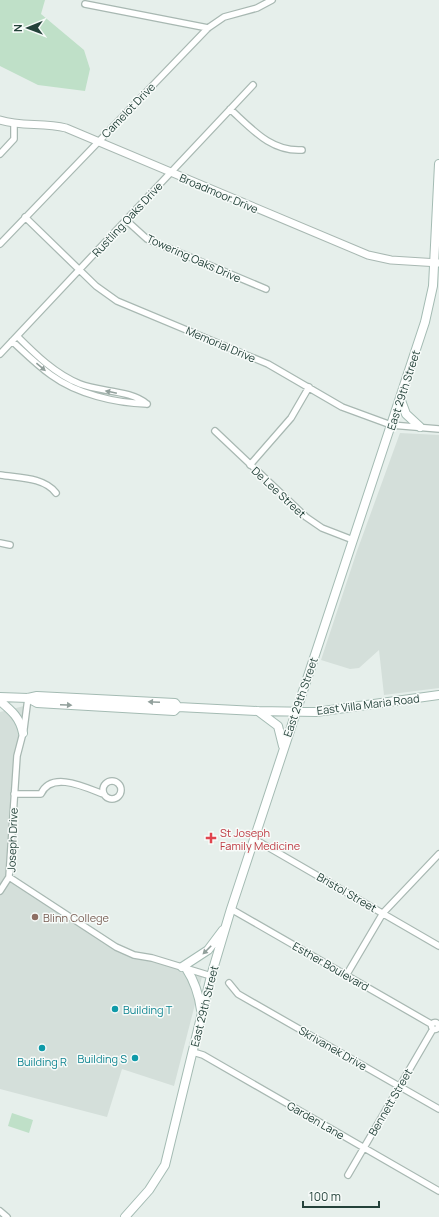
<svg xmlns="http://www.w3.org/2000/svg" width="439" height="1217" font-family="Manrope,sans-serif">
<rect width="100%" height="100%" fill="#e6efeb"/>
<path fill="#d4dfda" d="M 400,433 L 439,435 L 439,688 L 384,695 L 379,650 L 359,668 L 350,669 L 321,660 L 357,551 Z
M 24,706 L 9,877 L 116,947 L 203,973 L 174,1086 L 122,1069 L 107,1117 L 0,1089 L 0,712 Z"/>
<path fill="#bfe0c8" d="M 0,0 L 45,0 L 41,14 L 84,50 L 90,69 L 85,91 L 38,85 L 0,66 Z
M 12,1113 L 33,1120 L 29,1133 L 8,1126 Z"/>
<g fill="none" stroke-linecap="round" stroke-linejoin="round">
<g stroke="#a8b8b2" stroke-width="8">
<path id="minor" d="M 85,4 L 208,28
M 230,109 C 252,129 271,152 302,150
M 0,154 L 14,139 L 14,123
M 25,217 L 96,286 L 117,301 L 268,364 L 342,407 L 391,425 L 439,429
M 126,220 L 147,239 L 266,289
M 0,244 L 208,28 L 224,17 L 257,8 L 272,0
M 17,336 C 35,354 55,374 80,384 C 100,392 131,390 147,404
M 12,341 C 25,353 37,365 51,375 C 77,394 115,403 147,404
M 0,354 L 253,85
M 215,431 L 306,517 L 322,528 L 353,540
M 250,465 L 291,418 L 309,387
M 0,475 C 18,478 44,477 56,493
M 0,543 L 10,545
M103 790a9 9 0 1 1 18 0a9 9 0 1 1-18 0Z
M 14,794 L 41,794 C 51,770 87,788 103,794
M 254,839 L 439,946
M 9,877 L 116,947 L 134,955 L 152,958 L 211,976
M 0,891 L 9,877 L 17,756 L 24,729 L 28,698
M 231,909 L 431,1024
M 347,974 L 383,913 L 439,854
M 229,983 L 238,994 L 439,1109
M431.5 1026a3.5 3.5 0 1 1 7 0a3.5 3.5 0 1 1-7 0Z
M 193,1052 L 203,1055 L 439,1191
M 348,1175 L 433,1029
M 0,1211 L 7,1217"/>
</g>
<g stroke="#a8b8b2" stroke-width="9">
<path id="tertiary" d="M 0,120 C 21,127 44,122 66,128 L 368,255 L 391,260 L 439,263"/>
</g>
<g stroke="#a4bbb3" stroke-width="10">
<path id="secondary" d="M 400,398 L 406,414 L 420,427
M 0,697 L 28,698 L 37,696 L 175,703 L 178,707 L 257,711 L 316,712 L 439,695
M 28,698 L 37,703 L 174,711 L 178,707
M 0,701 C 12,711 20,718 23,733
M 258,711 L 278,726 L 283,746
M 182,967 L 208,950 L 223,930
M 186,968 C 195,982 199,994 201,1010
M 125,1217 L 149,1190 L 165,1165 L 211,976 L 231,909 L 425,322 L 433,286 L 439,164"/>
</g>
<use href="#minor" stroke="#fff" stroke-width="5.5"/>
<use href="#tertiary" stroke="#fff" stroke-width="7"/>
<use href="#secondary" stroke="#fff" stroke-width="8"/>
</g>
<defs><path id="oneway-solid" d="M-6-.8H1V-3.2L6.5 0L1 3.2V.8H-6Z"/></defs>
<g fill="#92a09c">
<use href="#oneway-solid" transform="translate(41 367) rotate(40)"/>
<use href="#oneway-solid" transform="translate(111 392) rotate(-168)"/>
<use href="#oneway-solid" transform="translate(154 702) rotate(-177)"/>
<use href="#oneway-solid" transform="translate(66 705) rotate(3)"/>
<use href="#oneway-solid" transform="translate(207 950) rotate(135)"/>
</g>
<path fill="#e0444e" stroke="#f7fbf9" stroke-width="1.5" d="M209 832h4v4h4v4h-4v4h-4v-4h-4v-4h4z"/>
<circle fill="#8d6e63" stroke="#f7fbf9" stroke-width="1.5" cx="35" cy="917" r="4"/>
<g fill="#0f9aa8" stroke="#f7fbf9" stroke-width="1.5">
<circle cx="115" cy="1009" r="4"/>
<circle cx="42" cy="1048" r="4"/>
<circle cx="135" cy="1058" r="4"/>
</g>
<g text-anchor="middle" dominant-baseline="central" stroke-width="3" stroke-linejoin="round" paint-order="stroke">
<g font-size="11" fill="#24423a" stroke="#f7fbf9">
<text transform="translate(128 110) rotate(-46)">Camelot Drive</text>
<text transform="translate(219 193) rotate(23)">Broadmoor Drive</text>
<text transform="translate(127 219) rotate(-47)">Rustling Oaks Drive</text>
<text transform="translate(194 258) rotate(24)">Towering Oaks Drive</text>
<text transform="translate(221 344) rotate(23)">Memorial Drive</text>
<text transform="translate(403 390) rotate(-72)">East 29th Street</text>
<text transform="translate(279 492) rotate(43)">De Lee Street</text>
<text transform="translate(300 697) rotate(-71)">East 29th Street</text>
<text transform="translate(368 704) rotate(-7)">East Villa Maria Road</text>
<text transform="translate(12 840) rotate(-88)">Joseph Drive</text>
<text transform="translate(347 892) rotate(30)">Bristol Street</text>
<text transform="translate(331 966) rotate(30)">Esther Boulevard</text>
<text transform="translate(204 1006) rotate(-76)">East 29th Street</text>
<text transform="translate(333 1048) rotate(30)">Skrivanek Drive</text>
<text transform="translate(390 1102) rotate(-60)">Bennett Street</text>
<text transform="translate(316 1120) rotate(30)">Garden Lane</text>
</g>
<g font-size="11" fill="#be3a42" stroke="#f7fbf9" text-anchor="start">
<text x="220" y="832">St Joseph<tspan x="220" dy="13">Family Medicine</tspan></text>
</g>
<g font-size="11" fill="#785e54" stroke="#f7fbf9" text-anchor="start">
<text x="43" y="917">Blinn College</text>
</g>
<g font-size="11" fill="#0d838f" stroke="#f7fbf9" text-anchor="start">
<text x="123" y="1009">Building T</text>
<text x="127" y="1058" text-anchor="end">Building S</text>
<text x="42" y="1061" text-anchor="middle">Building R</text>
</g>
</g>
<g transform="translate(28 28) rotate(269)" stroke="#f7fbf9" stroke-width="3" paint-order="stroke">
<path d="M0-3L7 15L0 10L-7 15Z" fill="#24423a"/>
<text y="-6" font-size="11" font-weight="bold" text-anchor="middle" fill="#24423a">N</text>
</g>
<path d="M303 1201v6h76v-6" fill="none" stroke="#24423a" stroke-width="2"/>
<text x="309" y="1201" font-size="12" fill="#24423a" stroke="#f7fbf9" stroke-width="3" paint-order="stroke">100 m</text>
</svg>
